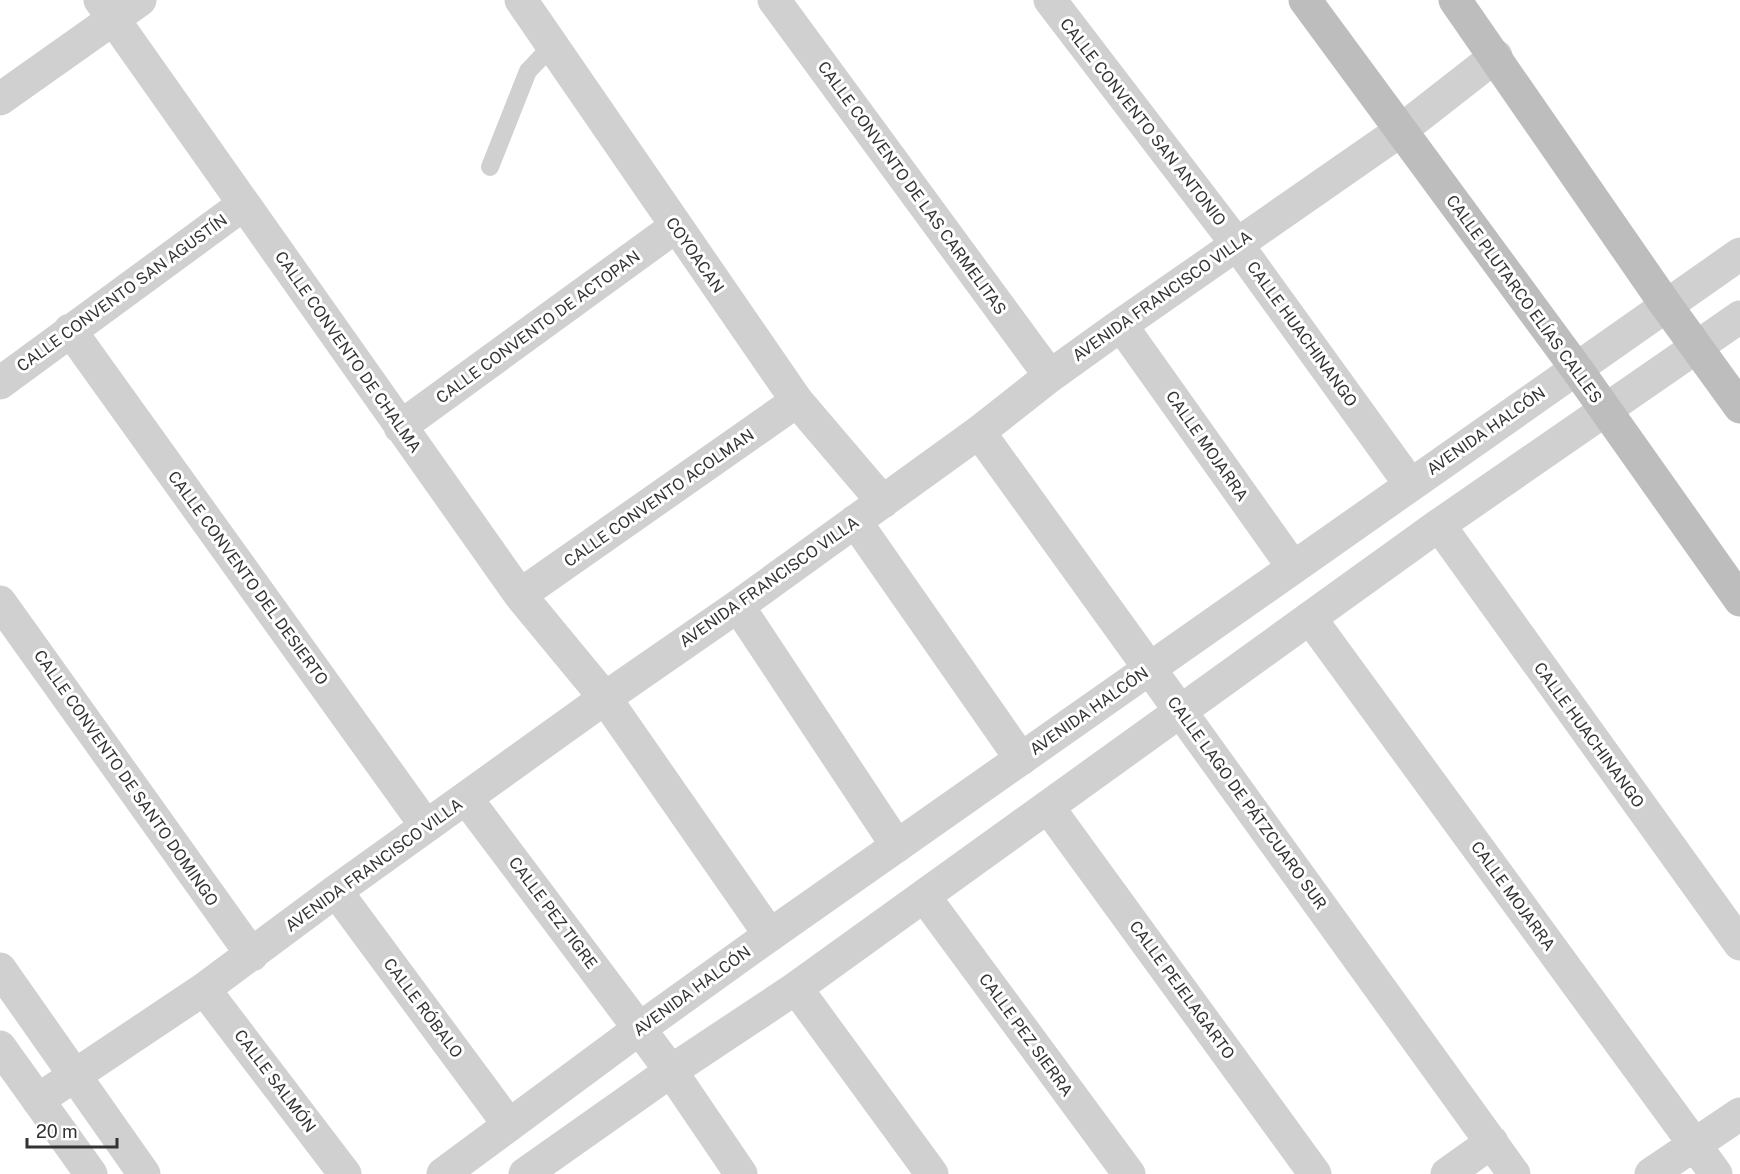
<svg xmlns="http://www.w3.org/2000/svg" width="1740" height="1174" font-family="'Public Sans',sans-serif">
<rect width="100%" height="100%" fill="#fff"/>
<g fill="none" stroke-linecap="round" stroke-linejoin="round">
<path stroke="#d0d0d0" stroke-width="18" d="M 490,167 L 528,71 L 551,47"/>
<path stroke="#d0d0d0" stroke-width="33" d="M 100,0 L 520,595 L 605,698 L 770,935
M 521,0 L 797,401 L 883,502
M 774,0 L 1050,376
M 1050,0 L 1236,243 L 1410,484
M 0,99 L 140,0
M 1121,325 L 1293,567
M 70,330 L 426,826
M 0,383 L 244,204
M 400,427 L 675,227
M 979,432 L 1514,1174
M 855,521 L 1021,759
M 1439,525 L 1740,944
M 520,595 L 797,401
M 0,602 L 252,955
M 738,606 L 897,846
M 1310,618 L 1716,1174
M 466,798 L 671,1071 L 741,1174
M 1048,807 L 1315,1174
M 336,891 L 509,1125
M 924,896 L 1129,1174
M 796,988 L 932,1174
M 204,989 L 345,1174
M 38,1100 L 204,989 L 336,891 L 605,698 L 738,606 L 979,432 L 1050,376 L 1121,325 L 1400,131 L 1496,56
M 1447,1174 L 1492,1142
M 1651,1174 L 1740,1114"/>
<path stroke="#d0d0d0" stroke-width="33" d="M 0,969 L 144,1174
M 0,1047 L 91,1174
M 443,1174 L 639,1029 L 770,935 L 1740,254
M 525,1174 L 671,1071 L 796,988 L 1439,525 L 1740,317"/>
<path stroke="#bdbdbd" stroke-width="33" d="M 1305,0 L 1576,368 L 1740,600
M 1455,0 L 1666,305 L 1740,407"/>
</g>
<g text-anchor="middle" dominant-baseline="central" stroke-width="6" stroke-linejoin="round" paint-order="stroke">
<g font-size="16" fill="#333" stroke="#fff">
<text transform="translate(1143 122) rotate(52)">CALLE CONVENTO SAN ANTONIO</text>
<text transform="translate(912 188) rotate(54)">CALLE CONVENTO DE LAS CARMELITAS</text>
<text transform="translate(695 255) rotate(55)">COYOACAN</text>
<text transform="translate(122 293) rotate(-36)">CALLE CONVENTO SAN AGUSTÍN</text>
<text transform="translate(1162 296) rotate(-35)">AVENIDA FRANCISCO VILLA</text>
<text transform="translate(1524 299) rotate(54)">CALLE PLUTARCO ELÍAS CALLES</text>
<text transform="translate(538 327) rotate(-36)">CALLE CONVENTO DE ACTOPAN</text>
<text transform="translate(1302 334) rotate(54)">CALLE HUACHINANGO</text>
<text transform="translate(348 352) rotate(55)">CALLE CONVENTO DE CHALMA</text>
<text transform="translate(1486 431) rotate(-35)">AVENIDA HALCÓN</text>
<text transform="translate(1207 446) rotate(55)">CALLE MOJARRA</text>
<text transform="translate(659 498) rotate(-35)">CALLE CONVENTO ACOLMAN</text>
<text transform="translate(248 578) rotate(54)">CALLE CONVENTO DEL DESIERTO</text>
<text transform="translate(769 582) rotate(-35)">AVENIDA FRANCISCO VILLA</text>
<text transform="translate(1089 711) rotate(-35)">AVENIDA HALCÓN</text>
<text transform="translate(1589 735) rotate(54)">CALLE HUACHINANGO</text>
<text transform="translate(126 778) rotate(55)">CALLE CONVENTO DE SANTO DOMINGO</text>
<text transform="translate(1247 803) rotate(54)">CALLE LAGO DE PÁTZCUARO SUR</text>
<text transform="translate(374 865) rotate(-36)">AVENIDA FRANCISCO VILLA</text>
<text transform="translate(1513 896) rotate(54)">CALLE MOJARRA</text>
<text transform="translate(553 913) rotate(53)">CALLE PEZ TIGRE</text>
<text transform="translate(1182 990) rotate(54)">CALLE PEJELAGARTO</text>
<text transform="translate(692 991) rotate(-36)">AVENIDA HALCÓN</text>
<text transform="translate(423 1008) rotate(53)">CALLE RÓBALO</text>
<text transform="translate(1026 1035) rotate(54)">CALLE PEZ SIERRA</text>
<text transform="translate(275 1081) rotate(53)">CALLE SALMÓN</text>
</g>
</g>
<path d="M27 1138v9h90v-9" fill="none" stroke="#333333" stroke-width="3"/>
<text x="36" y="1138" font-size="18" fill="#333333" stroke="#ffffff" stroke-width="4.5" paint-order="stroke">20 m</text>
</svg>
